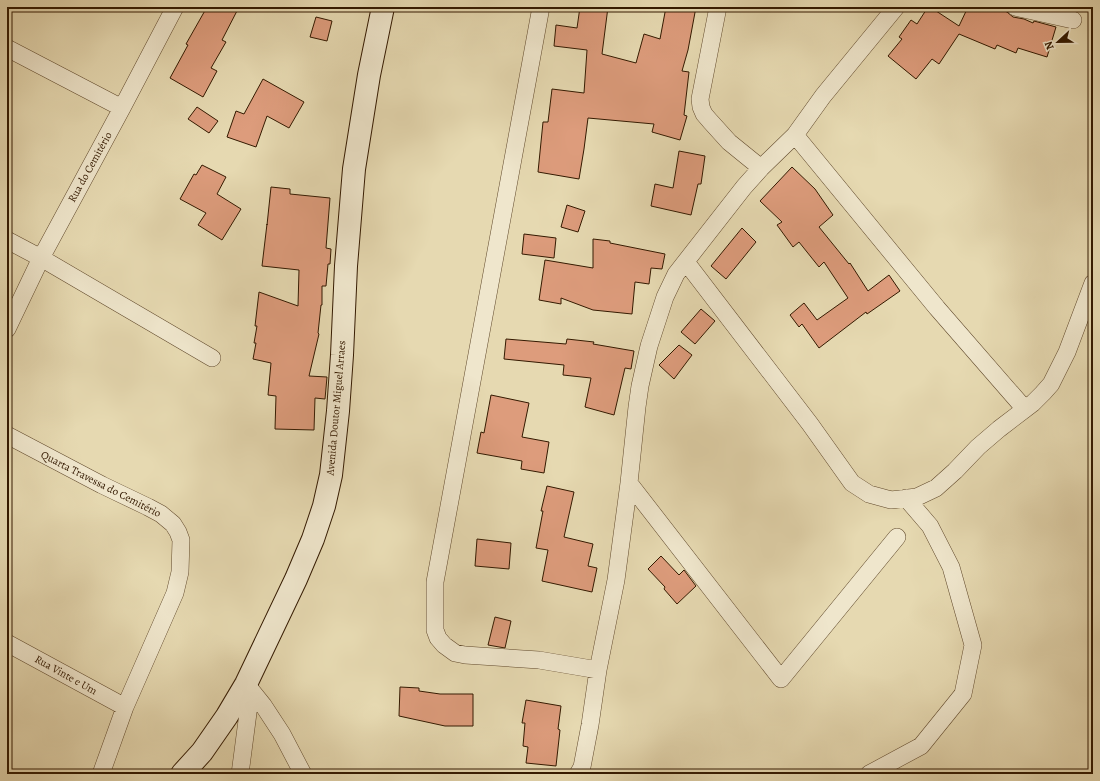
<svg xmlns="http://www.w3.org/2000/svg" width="1100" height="781" font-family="Alegreya,serif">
<rect width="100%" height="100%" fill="#e6d9b1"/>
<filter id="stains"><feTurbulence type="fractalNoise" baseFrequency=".005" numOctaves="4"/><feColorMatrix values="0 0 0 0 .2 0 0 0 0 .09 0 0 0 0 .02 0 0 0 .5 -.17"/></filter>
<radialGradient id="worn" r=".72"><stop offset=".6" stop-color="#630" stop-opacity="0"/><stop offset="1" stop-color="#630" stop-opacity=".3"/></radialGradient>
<path fill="#dd9c7c" stroke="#331900" d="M 207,7 L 239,7 L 222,40 L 226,42 L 211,68 L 217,71 L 203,97 L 170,78 L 188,45 L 186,44 Z
M 580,7 L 608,7 L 602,54 L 636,63 L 644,34 L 660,39 L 666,7 L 696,7 L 688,50 L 682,71 L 689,72 L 684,115 L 687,116 L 680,140 L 652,132 L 654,124 L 588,118 L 584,149 L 579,179 L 538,172 L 543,122 L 548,122 L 552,89 L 584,93 L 587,50 L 554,46 L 556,25 L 577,28 Z
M 928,7 L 930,7 L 959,26 L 968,7 L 994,7 L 1007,12 L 1013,17 L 1024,19 L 1033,23 L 1034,21 L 1056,27 L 1047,57 L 1018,48 L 1016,53 L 997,45 L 995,49 L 959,34 L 939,64 L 932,59 L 916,79 L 888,56 L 902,39 L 899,37 L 911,20 L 917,24 Z
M 316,17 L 332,21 L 327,41 L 310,37 Z
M 263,79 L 304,102 L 289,128 L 267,116 L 256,147 L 227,137 L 236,111 L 244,114 Z
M 197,107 L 218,121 L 209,133 L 188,119 Z
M 679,151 L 705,156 L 701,184 L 698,184 L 691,215 L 651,206 L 655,184 L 673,188 Z
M 202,165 L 226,177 L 217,194 L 241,209 L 222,240 L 198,225 L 206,213 L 180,199 L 194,174 L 196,175 Z
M 792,167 L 815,189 L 833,215 L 819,227 L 849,264 L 850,263 L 868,291 L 889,275 L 900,291 L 867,314 L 866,312 L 819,348 L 802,324 L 799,327 L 790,315 L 804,303 L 817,320 L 848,298 L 824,262 L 819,267 L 799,242 L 793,247 L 777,225 L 782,222 L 760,201 Z
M 271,187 L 290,189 L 290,194 L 330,198 L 326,248 L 331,249 L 330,264 L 328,264 L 326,286 L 322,286 L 322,305 L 321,305 L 318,333 L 319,334 L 309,376 L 327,377 L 325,399 L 315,398 L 314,430 L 275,429 L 276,396 L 268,395 L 271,363 L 253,359 L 256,343 L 254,343 L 257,326 L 255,326 L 259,292 L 298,306 L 299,270 L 262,266 L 267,224 L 267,225 Z
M 567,205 L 585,211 L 578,232 L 561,227 Z
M 742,228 L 756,242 L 726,279 L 711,266 Z
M 524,234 L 556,238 L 554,258 L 522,254 Z
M 593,239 L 610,241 L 610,243 L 665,254 L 662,269 L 651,268 L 649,284 L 635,282 L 632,314 L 593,310 L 561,298 L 561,304 L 539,300 L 545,260 L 593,268 Z
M 701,309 L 715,321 L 695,344 L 681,332 Z
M 506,339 L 566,344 L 567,339 L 594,342 L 593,344 L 634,351 L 631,369 L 625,368 L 614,415 L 585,407 L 591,378 L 563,375 L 564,365 L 504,359 Z
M 679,345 L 692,355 L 674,379 L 659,365 Z
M 491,395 L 529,403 L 522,437 L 549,442 L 544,473 L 521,469 L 522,461 L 477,453 L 481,432 L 484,433 Z
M 547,486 L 574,492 L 564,537 L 593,544 L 588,566 L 597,568 L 592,592 L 542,581 L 548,550 L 536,548 L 543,511 L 541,511 Z
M 477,539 L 511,543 L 509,569 L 475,566 Z
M 661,556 L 679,575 L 684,570 L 696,586 L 677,604 L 664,589 L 665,587 L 648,569 Z
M 495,617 L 511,621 L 505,648 L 488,645 Z
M 400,687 L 419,688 L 419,691 L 440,694 L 473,694 L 473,726 L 445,726 L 399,716 Z
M 526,700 L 561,706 L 558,729 L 560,730 L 556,766 L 526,763 L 528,747 L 523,746 L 525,723 L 522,723 Z"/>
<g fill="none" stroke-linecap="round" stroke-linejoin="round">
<g stroke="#60492c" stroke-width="18">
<path id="street" d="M 541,7 L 435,582 L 435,630 L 438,638 L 444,645 L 455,653 L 465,655 L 539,660 L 598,670
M 718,7 L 700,99 L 701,107 L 704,114 L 710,121 L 729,142 L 761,168
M 1015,7 L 1073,20
M 7,48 L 122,108
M 795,135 L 937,308 L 1024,408
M 7,240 L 41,258 L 212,358
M 686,262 L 810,424 L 852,483 L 869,494 L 891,500 L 917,497 L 936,488 L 955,471 L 978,447 L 999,429 L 1033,403 L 1043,393 L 1051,384 L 1067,352 L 1093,283
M 7,329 L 41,258 L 122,108 L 175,7
M 7,435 L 102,485 L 148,507 L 161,514 L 173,524 L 178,532 L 181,540 L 180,572 L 175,593 L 125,707 L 101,774
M 629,483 L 781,679 L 897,537
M 7,643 L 125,707
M 246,684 L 263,705 L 282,734 L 303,774
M 240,774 L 251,690
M 578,774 L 582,767 L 590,725 L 598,670 L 616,580 L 629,483 L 637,407 L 640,386 L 649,346 L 665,297 L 676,274 L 744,187 L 761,168 L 795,135 L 823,96 L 896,7
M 869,774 L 921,746 L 963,694 L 973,645 L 951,567 L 930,526 L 906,498"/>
</g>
<g stroke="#331900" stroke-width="24">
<path id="secondary" d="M 182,774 L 202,752 L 227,716 L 246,684 L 296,579 L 313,539 L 324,506 L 331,475 L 338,411 L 342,355 L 346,266 L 354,169 L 369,75 L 383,7"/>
</g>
<use href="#street" stroke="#efe6cc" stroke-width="17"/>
<use href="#secondary" stroke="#efe6cc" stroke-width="22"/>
</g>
<g text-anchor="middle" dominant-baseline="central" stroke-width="3.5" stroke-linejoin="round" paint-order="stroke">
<g font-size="11" fill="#331900" stroke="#efe6cc">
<text transform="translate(90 167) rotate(-61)">Rua do Cemitério</text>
<text transform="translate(336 408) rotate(-85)">Avenida Doutor Miguel Arraes</text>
<text transform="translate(101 484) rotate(27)">Quarta Travessa do Cemitério</text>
<text transform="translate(66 675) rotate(29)">Rua Vinte e Um</text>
</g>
</g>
<rect width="1100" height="781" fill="none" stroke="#e6d9b1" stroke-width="24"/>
<rect x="8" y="8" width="1084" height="765" fill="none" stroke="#331900" stroke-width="2"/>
<rect x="12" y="12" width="1076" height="757" fill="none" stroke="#331900"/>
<g transform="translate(1058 42) rotate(248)" stroke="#efe6cc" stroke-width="3" paint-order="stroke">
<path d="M0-3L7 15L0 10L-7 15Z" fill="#331900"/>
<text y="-6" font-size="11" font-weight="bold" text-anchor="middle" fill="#331900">N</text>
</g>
<rect width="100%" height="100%" filter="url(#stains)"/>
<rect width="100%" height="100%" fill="url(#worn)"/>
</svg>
